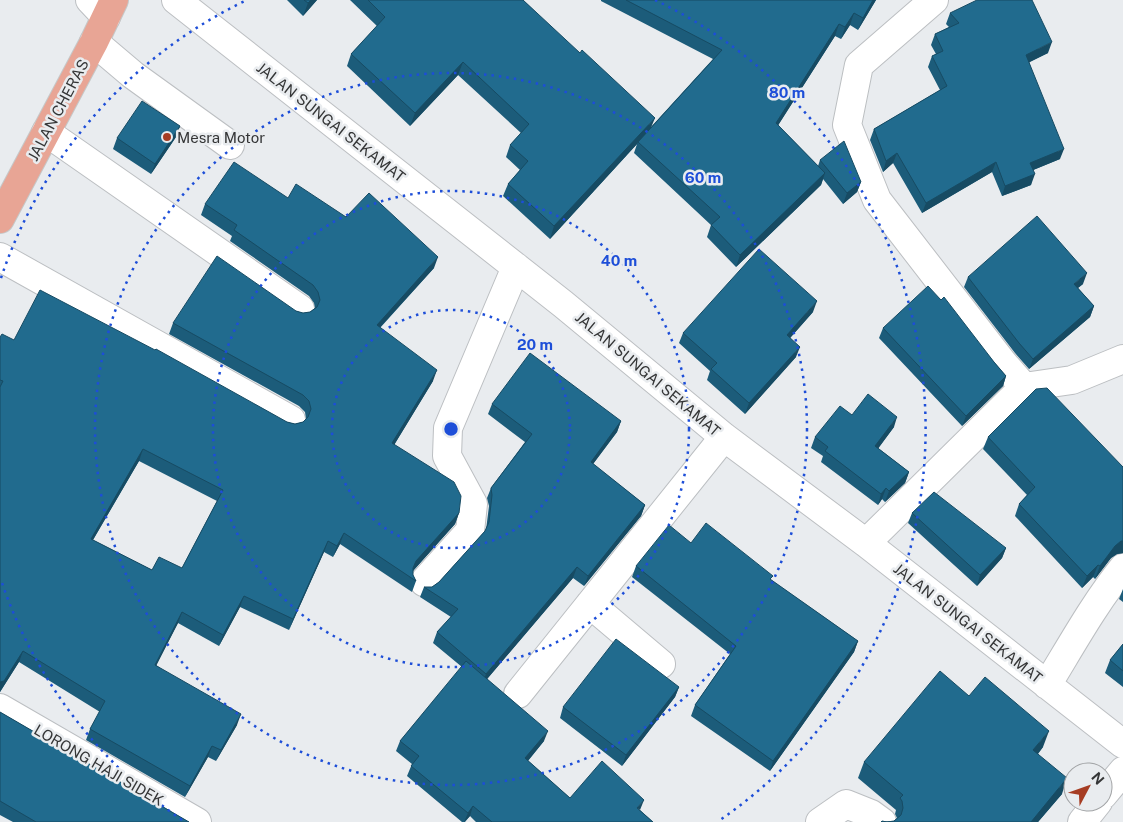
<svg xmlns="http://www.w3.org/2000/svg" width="1123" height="822" font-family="'Public Sans',sans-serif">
<rect width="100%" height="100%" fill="#e9ecef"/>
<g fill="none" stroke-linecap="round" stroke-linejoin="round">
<g stroke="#bcbfc2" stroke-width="30">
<path id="minor" d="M 90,0 L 106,17
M 176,0 L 563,304 L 724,437 L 866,543 L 1123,744
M 94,42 L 133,75 L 230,145
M 46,132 L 300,309
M 0,257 L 291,420
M 1024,387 L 1072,380 L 1123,359
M 866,543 L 1024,387 L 1003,363 L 877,200 L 847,125 L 859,65 L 934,0
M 424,582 L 470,531 L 473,504 L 447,456 L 448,428 L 516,267
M 590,604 L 661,664
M 1047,685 C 1071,646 1094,604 1123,568
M 518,694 L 724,437
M 0,708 L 197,822
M 1103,795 L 1123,771
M 820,822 L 846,804 L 871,814 L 882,822
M 1082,822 L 1098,802"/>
</g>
<g stroke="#c6c7c7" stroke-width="30">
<path id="major" d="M 0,219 L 94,42 L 114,0"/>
</g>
<use href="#minor" stroke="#fff" stroke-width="28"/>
<use href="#major" stroke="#e8a595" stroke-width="28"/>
</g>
<path fill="#1c5c7a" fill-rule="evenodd" d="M 287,0 L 317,0 L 303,16 Z
M 350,0 L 523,0 L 651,127 L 713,59 L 601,1 L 601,0 L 876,0 L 858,30 L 850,25 L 841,39 L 835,36 L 778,125 L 818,166 L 820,160 L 861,182 L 857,192 L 843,204 L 823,179 L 821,185 L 736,267 L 707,237 L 711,225 L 634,153 L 637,144 L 550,239 L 503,196 L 508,184 L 520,170 L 506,157 L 510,145 L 521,133 L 458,75 L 410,126 L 347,66 L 351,54 L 377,26 Z
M 950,13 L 1048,53 L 1029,62 L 1060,159 L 1033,170 L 1031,185 L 1002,196 L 992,172 L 922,213 L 893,163 L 883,172 L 870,140 L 874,129 L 940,90 L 928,67 L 932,56 L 936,54 L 931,45 L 935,34 L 949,27 L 946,24 Z
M 180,126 L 176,137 L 151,174 L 113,149 L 117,138 Z
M 288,198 L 346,217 L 434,268 L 380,328 L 433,381 L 394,445 L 459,513 L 455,524 L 413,571 L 413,575 L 416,581 L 412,592 L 340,544 L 333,557 L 324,552 L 289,630 L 240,607 L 219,646 L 178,623 L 156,665 L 237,725 L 216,761 L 208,757 L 185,797 L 86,740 L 90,729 L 100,712 L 19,662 L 0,692 L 0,337 L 14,340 L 287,422 L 295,424 L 303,422 L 306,419 L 305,412 L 299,406 L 169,334 L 173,323 L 296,311 L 303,313 L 310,312 L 315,308 L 314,303 L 309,296 L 230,241 L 232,236 L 201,215 L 205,204 ZM 139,461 L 217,501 L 182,568 L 152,570 L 93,540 Z
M 968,277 L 1083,284 L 1078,288 L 1094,306 L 1090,317 L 1029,369 L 1015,353 L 964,287 Z
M 941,300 L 1006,376 L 1003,386 L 962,426 L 879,338 L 883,328 Z
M 813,312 L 790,338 L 796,357 L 745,414 L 707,380 L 710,371 L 679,343 L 683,333 Z
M 492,404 L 621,421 L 617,432 L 593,464 L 645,505 L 641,516 L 584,586 L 573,578 L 487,679 L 544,741 L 528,761 L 570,798 L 640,810 L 653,822 L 476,822 L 470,816 L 465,822 L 462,822 L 407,776 L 412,764 L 396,751 L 400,741 L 462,667 L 433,643 L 437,632 L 451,617 L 420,597 L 424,587 L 432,587 L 439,582 L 486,530 L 489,506 L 487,498 L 491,488 L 525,442 L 488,414 Z
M 852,415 L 894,427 L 878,448 L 909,472 L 905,483 L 885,502 L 882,499 L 878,505 L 821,462 L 823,456 L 811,448 L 815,437 Z
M 988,437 L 1123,467 L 1123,553 L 1117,554 L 1111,558 L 1095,579 L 1093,577 L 1082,588 L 1015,516 L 1019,504 L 1027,495 L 983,449 Z
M 912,513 L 1006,548 L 1002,558 L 977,586 L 908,523 Z
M 691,543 L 771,580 L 858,641 L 854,652 L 770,771 L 691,716 L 695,705 L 730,654 L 632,577 L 636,566 Z
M 1123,589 L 1123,602 L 1119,599 Z
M 1123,644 L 1123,687 L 1105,673 L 1110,660 Z
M 679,687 L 675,697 L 622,766 L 560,718 L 563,707 Z
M 969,696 L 1043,747 L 1038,754 L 1062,794 L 1038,822 L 881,822 L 894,821 L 897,818 L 895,814 L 896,810 L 858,778 L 864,762 Z
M 0,712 L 189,822 L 13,822 L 0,815 Z"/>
<path fill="#174b63" d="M 311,0 L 317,0 L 303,16 L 308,3 Z
M 873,0 L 876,0 L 858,30 L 863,18 Z
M 854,13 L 850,25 L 841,39 L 845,27 Z
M 839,24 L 835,36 L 772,135 L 776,123 Z
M 1052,42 L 1048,53 L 1022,66 L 1026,55 Z
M 463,62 L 458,75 L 410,126 L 415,113 Z
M 655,118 L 650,130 L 638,142 L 637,144 L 550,239 L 554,226 Z
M 180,126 L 176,137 L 151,174 L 155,164 Z
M 1064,149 L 1060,159 L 1026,173 L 1030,163 Z
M 897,153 L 893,163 L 883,172 L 886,161 Z
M 996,162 L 992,172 L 922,213 L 926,203 Z
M 825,173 L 821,185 L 736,267 L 740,255 Z
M 1035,174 L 1031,185 L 1002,196 L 1005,186 Z
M 861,182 L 857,192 L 843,204 L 847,193 Z
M 438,257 L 434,268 L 372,336 L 377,325 Z
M 1087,273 L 1083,284 L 1070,294 L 1074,284 Z
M 817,301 L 813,312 L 783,346 L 787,335 Z
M 1094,306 L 1090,317 L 1029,369 L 1033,359 Z
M 800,347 L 796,357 L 745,414 L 749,403 Z
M 437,370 L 433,381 L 388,455 L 392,443 Z
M 1006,376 L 1003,386 L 962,426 L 966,416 Z
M 897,417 L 894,427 L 872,457 L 875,446 Z
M 621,421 L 617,432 L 587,472 L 591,462 Z
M 143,449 L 139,461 L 87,550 L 91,539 Z
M 909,472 L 905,483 L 885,502 L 889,491 Z
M 886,488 L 882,499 L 878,505 L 881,494 Z
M 645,505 L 641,516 L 584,586 L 588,576 Z
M 459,513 L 455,524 L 412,572 L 409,579 L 416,561 Z
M 344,533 L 340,544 L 333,557 L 337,546 Z
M 328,541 L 324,552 L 289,630 L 293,619 Z
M 1121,541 L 1123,541 L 1123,553 L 1117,554 L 1111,558 L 1095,579 L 1100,566 L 1115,546 Z
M 1006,548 L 1002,558 L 977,586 L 980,575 Z
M 1098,565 L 1093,577 L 1082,588 L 1087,576 Z
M 577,567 L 573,578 L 482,685 L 486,674 Z
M 244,596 L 240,607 L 219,646 L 223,635 Z
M 182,612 L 178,623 L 151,676 L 155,665 Z
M 858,641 L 854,652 L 770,771 L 773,761 Z
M 23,651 L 19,662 L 0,692 L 0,682 Z
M 679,687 L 675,697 L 622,766 L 626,755 Z
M 241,714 L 237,725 L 216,761 L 221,750 Z
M 548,731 L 544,741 L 521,769 L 525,758 Z
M 1049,731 L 1043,747 L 1028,766 L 1033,750 Z
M 212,746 L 208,757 L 185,797 L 190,786 Z
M 1067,778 L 1062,794 L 1038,822 L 1031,822 Z
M 644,800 L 640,810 L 637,808 Z
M 473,806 L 470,816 L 464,822 L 468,813 Z"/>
<path fill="#216b8e" stroke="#174b63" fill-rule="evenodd" d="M 304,0 L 311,0 L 308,3 Z
M 368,0 L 523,0 L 580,53 L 582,50 L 655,118 L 554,226 L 508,184 L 528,161 L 510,145 L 529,124 L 463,62 L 415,113 L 351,54 L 385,17 Z
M 626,0 L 873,0 L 863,18 L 854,13 L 845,27 L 839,24 L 776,123 L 825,173 L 740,255 L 711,225 L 720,217 L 638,142 L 722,50 Z
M 977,0 L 1032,0 L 1052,42 L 1026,55 L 1064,149 L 1030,163 L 1035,174 L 1005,186 L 996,162 L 926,203 L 897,153 L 886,161 L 874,129 L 947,86 L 932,56 L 943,51 L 935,34 L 959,23 L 950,13 Z
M 142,101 L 180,126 L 155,164 L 117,138 Z
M 844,141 L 861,182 L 847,193 L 820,160 Z
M 234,162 L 288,198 L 296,184 L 346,217 L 369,193 L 438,257 L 377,325 L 437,370 L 392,443 L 454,482 L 461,496 L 459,513 L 416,561 L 413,568 L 413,575 L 416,581 L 344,533 L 337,546 L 328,541 L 293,619 L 244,596 L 223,635 L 182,612 L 155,665 L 241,714 L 221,750 L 212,746 L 190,786 L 90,729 L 105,701 L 23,651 L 4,681 L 0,682 L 0,387 L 3,381 L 0,380 L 0,337 L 2,334 L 14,340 L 40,290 L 155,350 L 156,349 L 287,422 L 295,424 L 303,422 L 308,417 L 311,409 L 309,401 L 303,395 L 173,323 L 217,256 L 296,311 L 303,313 L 310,312 L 317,307 L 320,300 L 318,292 L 313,285 L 234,230 L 237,225 L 205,204 ZM 143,449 L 223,490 L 182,568 L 159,557 L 152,570 L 91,539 Z
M 1037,216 L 1087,273 L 1074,284 L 1094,306 L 1033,359 L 1019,343 L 968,277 Z
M 759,249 L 817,301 L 787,335 L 800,347 L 749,403 L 711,369 L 717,363 L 683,333 Z
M 928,286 L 941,300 L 944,297 L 994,362 L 1006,376 L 966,416 L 883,328 Z
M 530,353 L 621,421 L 591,462 L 645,505 L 588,576 L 577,567 L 486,674 L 437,632 L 458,609 L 424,587 L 432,587 L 439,582 L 485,531 L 489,522 L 492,495 L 491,488 L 532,434 L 492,404 Z
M 1047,388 L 1123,467 L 1123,541 L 1121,541 L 1115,546 L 1100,566 L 1098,565 L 1087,576 L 1019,504 L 1035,487 L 988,437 L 1036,389 Z
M 868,394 L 897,417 L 875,446 L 909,472 L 889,491 L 886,488 L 881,494 L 825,451 L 828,447 L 815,437 L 840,406 L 852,415 Z
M 934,492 L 1006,548 L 980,575 L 912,513 Z
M 706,523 L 773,576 L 770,579 L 858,641 L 773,761 L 695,705 L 736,646 L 636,566 L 669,525 L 691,543 Z
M 616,639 L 679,687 L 626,755 L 563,707 Z
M 1123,644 L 1123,671 L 1110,660 Z
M 466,661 L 548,731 L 525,758 L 570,798 L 602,761 L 644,800 L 637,808 L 653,822 L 492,822 L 473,806 L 468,813 L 411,766 L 419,756 L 400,741 Z
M 940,671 L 969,696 L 985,677 L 1049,731 L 1033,750 L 1067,778 L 1031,822 L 881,822 L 882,821 L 887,822 L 894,821 L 901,815 L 903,808 L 902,801 L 900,798 L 903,795 L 864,762 Z
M 0,712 L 189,822 L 36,822 L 0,801 Z"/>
<g fill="none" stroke="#1d4ed8" stroke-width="2.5" stroke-dasharray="2.5 5">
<circle cx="451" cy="429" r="119"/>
<circle cx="451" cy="429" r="238"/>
<circle cx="451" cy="429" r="356"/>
<path d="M182 820A475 475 0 0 1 1 580M1 278A475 475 0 0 1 247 0M655 0A475 475 0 0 1 720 820"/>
</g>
<circle fill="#a63d23" stroke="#e9ecef" stroke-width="2" cx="167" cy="137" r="5"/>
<g text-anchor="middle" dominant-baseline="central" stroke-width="5" stroke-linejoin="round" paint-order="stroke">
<g font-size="15" fill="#353637" stroke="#e9ecef">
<text transform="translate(58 110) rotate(-62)">JALAN CHERAS</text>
<text transform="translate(331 122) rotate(38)">JALAN SUNGAI SEKAMAT</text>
<text transform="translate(648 374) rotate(40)">JALAN SUNGAI SEKAMAT</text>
<text transform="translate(968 623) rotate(38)">JALAN SUNGAI SEKAMAT</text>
<text transform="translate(99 765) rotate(30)">LORONG HAJI SIDEK</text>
</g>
<g font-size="15" fill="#353637" stroke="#e9ecef" text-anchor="start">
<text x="177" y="137">Mesra Motor</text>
</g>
</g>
<circle cx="451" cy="429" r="8" fill="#1d4ed8" stroke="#e9ecef" stroke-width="2.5"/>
<g font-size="15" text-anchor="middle" font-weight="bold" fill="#1d4ed8" stroke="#e9ecef" stroke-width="5" stroke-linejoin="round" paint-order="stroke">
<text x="787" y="98">80 m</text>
<text x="703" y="183">60 m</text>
<text x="619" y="266">40 m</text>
<text x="535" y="350">20 m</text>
</g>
<g transform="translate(1088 787) rotate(49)"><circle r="24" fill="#e9ecef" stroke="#a1a3a5"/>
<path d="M0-4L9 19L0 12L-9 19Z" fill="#a63d23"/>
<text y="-8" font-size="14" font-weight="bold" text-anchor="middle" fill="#353637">N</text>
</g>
</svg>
